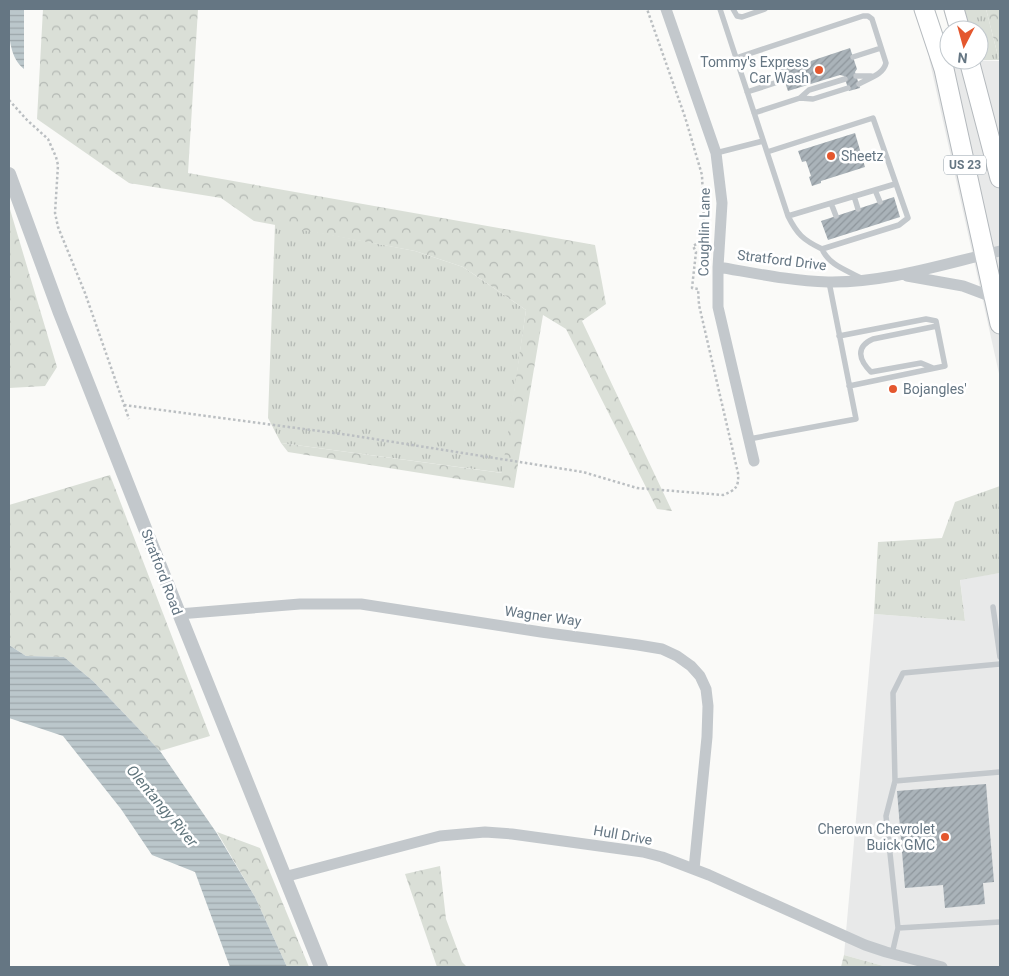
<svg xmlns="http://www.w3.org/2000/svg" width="1009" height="976" font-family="Roboto,sans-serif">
<defs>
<pattern id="grass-tufts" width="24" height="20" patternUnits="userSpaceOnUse" patternTransform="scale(1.25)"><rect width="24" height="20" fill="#dadfd7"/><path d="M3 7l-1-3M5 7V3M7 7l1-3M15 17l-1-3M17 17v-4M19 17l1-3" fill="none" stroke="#b4b9b4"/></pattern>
<pattern id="forest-crowns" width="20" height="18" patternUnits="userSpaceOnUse" patternTransform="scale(1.25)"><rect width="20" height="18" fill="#dadfd7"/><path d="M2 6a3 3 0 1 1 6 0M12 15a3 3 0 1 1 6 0" fill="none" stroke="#b4b9b4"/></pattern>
<pattern id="water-rules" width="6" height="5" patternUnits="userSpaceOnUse" patternTransform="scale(1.25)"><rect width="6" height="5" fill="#bbc7cb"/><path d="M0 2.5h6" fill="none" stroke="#9ca6aa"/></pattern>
<pattern id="building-hatch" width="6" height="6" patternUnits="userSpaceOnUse" patternTransform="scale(1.25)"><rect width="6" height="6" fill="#aab3b9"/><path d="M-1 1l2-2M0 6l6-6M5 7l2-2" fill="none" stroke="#8e969c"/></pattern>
</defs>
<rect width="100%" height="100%" fill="#fafaf8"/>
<path fill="#e8e9e9" d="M 929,58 L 949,58 L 949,60 L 1000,61 L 1000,378 Z
M 1000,573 L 1000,967 L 887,967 L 844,955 L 874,614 L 965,621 L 960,579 Z"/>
<path fill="url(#grass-tufts)" d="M 964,9 L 986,9 L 999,60 L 980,60 L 979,30 L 971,30 Z
M 275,224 L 415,251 L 463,267 L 526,310 L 503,473 L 281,443 L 268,418 Z
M 1000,486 L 1000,573 L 960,580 L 965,621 L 874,614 L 878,542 L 942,538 L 955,502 Z"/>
<path fill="url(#forest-crowns)" d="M 43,9 L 198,9 L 188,173 L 595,245 L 606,304 L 582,321 L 672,511 L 657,509 L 566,329 L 543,315 L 514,488 L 288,452 L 281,443 L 502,473 L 526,310 L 463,267 L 415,251 L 254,221 L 221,198 L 129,183 L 37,119 Z
M 986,9 L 1000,9 L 1000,61 L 999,60 Z
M 9,206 L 57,367 L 45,386 L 9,388 Z
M 110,475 L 210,736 L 160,751 L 93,681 L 64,657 L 26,656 L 9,645 L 9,505 Z
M 217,832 L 260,848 L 309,967 L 287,967 L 255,897 Z
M 440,866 L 446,919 L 462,962 L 467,967 L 437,967 L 405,874 Z
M 844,955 L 887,967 L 841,967 Z"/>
<path fill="url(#water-rules)" d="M 9,9 L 24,9 L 24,69 C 7,55 9,29 9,9 Z
M 9,645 L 26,656 L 64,657 L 93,681 L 160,751 L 216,832 L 255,897 L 287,967 L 230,967 L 195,872 L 152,855 L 121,809 L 63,736 L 9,718 Z"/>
<path fill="url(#building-hatch)" d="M 850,48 L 857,69 L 855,72 L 860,88 L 849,91 L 844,76 L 840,75 L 788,91 L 780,68 L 783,65 L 795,63 L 796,66 Z
M 855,133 L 865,167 L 821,181 L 821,183 L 812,186 L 809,177 L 811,176 L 806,161 L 802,162 L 798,151 Z
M 894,197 L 900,217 L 828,240 L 821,221 Z
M 986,784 L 994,882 L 983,883 L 985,904 L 945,908 L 943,885 L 905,888 L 897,791 Z"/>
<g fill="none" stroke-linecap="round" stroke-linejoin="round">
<g stroke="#b4b9bd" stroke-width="21">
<path id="trunk" d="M 924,9 L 944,69 L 1000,324
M 954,9 L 960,30
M 969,60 L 1000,178"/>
</g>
<path stroke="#bbbfc2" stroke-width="2.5" stroke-dasharray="2.5 2.5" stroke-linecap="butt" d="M 9,100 L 27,120 L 48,139 L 56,157 L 58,165 L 55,213 L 58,227 L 85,293 L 129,419
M 124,405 L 349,435 L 583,472 L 637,488 L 723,495 C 736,490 739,487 738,473 L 699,305 L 698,289 L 692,288 L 696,252 L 693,246 L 700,242 L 702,236 L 704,223 L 702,175 L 685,117 L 647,9"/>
<path stroke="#c3c8cc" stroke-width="5.5" d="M 720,9 L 788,216 C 797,234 803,240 822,249
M 733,9 L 737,16 L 742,17 L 765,9
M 853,57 L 881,48
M 736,58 L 863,16 L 868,16 L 872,19 L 886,63 C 883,75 869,78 859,84
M 856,76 L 871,76
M 747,92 L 784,80
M 800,98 L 809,90 L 845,79
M 754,113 L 800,98 L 813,99 L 848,88
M 767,152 L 873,118 L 908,218 L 899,225 L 822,249 C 829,265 846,270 861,278
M 716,153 L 763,141
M 875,190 L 880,202
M 854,196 L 858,209
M 831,203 L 836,216
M 788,216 L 895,184
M 839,336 L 926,319 L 936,321 L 945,366 L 849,386
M 933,368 L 921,363 L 871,372 C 859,360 855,347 873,339 L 937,326
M 749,439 L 856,419 L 829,282
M 993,607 L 1000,657
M 895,781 L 1000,772
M 898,928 L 1000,922
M 892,954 L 898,928 L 886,816 L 895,781 L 893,693 L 903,673 L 1000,664"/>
<path stroke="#c3c8cc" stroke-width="11" d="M 666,9 L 716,153 L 722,203 L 718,267 L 718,307 L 754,461
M 718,267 C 754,273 791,281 828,282 C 887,283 943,264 1000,251
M 907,276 L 963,286 L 995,298
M 179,614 L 300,604 L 361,604 L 541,632 L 638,645 L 662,649 L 677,656 L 691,666 L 700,676 L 706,689 L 708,706 L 707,737 L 694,869
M 284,877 L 440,836 L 485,832 L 512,834 L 643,852 L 662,857 L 709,875 L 865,945 L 886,952 L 942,967"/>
<path stroke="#c3c8cc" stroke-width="14" d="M 9,174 L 60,313 L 146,531 L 321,967"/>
<use href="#trunk" stroke="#fff" stroke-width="19"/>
</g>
<g fill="#e4572e" stroke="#fff" stroke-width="2">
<circle cx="819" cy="70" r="5"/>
<circle cx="831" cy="156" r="5"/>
<circle cx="893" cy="389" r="5"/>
<circle cx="945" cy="837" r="5"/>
</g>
<g text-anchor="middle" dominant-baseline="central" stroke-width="5" stroke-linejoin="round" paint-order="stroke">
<rect fill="#fff" stroke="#939fa8" stroke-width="1" x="944" y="155.5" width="42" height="19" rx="4"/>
<g font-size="12" font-weight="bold" fill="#657683">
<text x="965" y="165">US 23</text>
</g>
<g font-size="14" fill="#657683" stroke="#fff" text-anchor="end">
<text x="809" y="62">Tommy's Express<tspan x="809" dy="16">Car Wash</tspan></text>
<text x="841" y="156" text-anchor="start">Sheetz</text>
<text x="903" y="389" text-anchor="start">Bojangles'</text>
<text x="935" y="829">Cherown Chevrolet<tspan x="935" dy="16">Buick GMC</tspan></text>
</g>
<g font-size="14" fill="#657683" stroke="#fff">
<text transform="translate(704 232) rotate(-89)">Coughlin Lane</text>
<text transform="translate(782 260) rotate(7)">Stratford Drive</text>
<text transform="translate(162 572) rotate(69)">Stratford Road</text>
<text transform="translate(543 616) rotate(8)">Wagner Way</text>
<text transform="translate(623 835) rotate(10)">Hull Drive</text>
</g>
<g font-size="15" font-style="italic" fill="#60757c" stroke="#fff">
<text transform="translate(162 806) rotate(50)">Olentangy River</text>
</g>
</g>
<rect width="1009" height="976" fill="none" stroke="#657683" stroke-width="20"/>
<g transform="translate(964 45) rotate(186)"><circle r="24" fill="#ffffff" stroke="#c1c8cd"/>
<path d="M0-4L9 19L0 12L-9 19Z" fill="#e4572e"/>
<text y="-8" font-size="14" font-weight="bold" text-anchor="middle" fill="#657683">N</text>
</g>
</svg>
